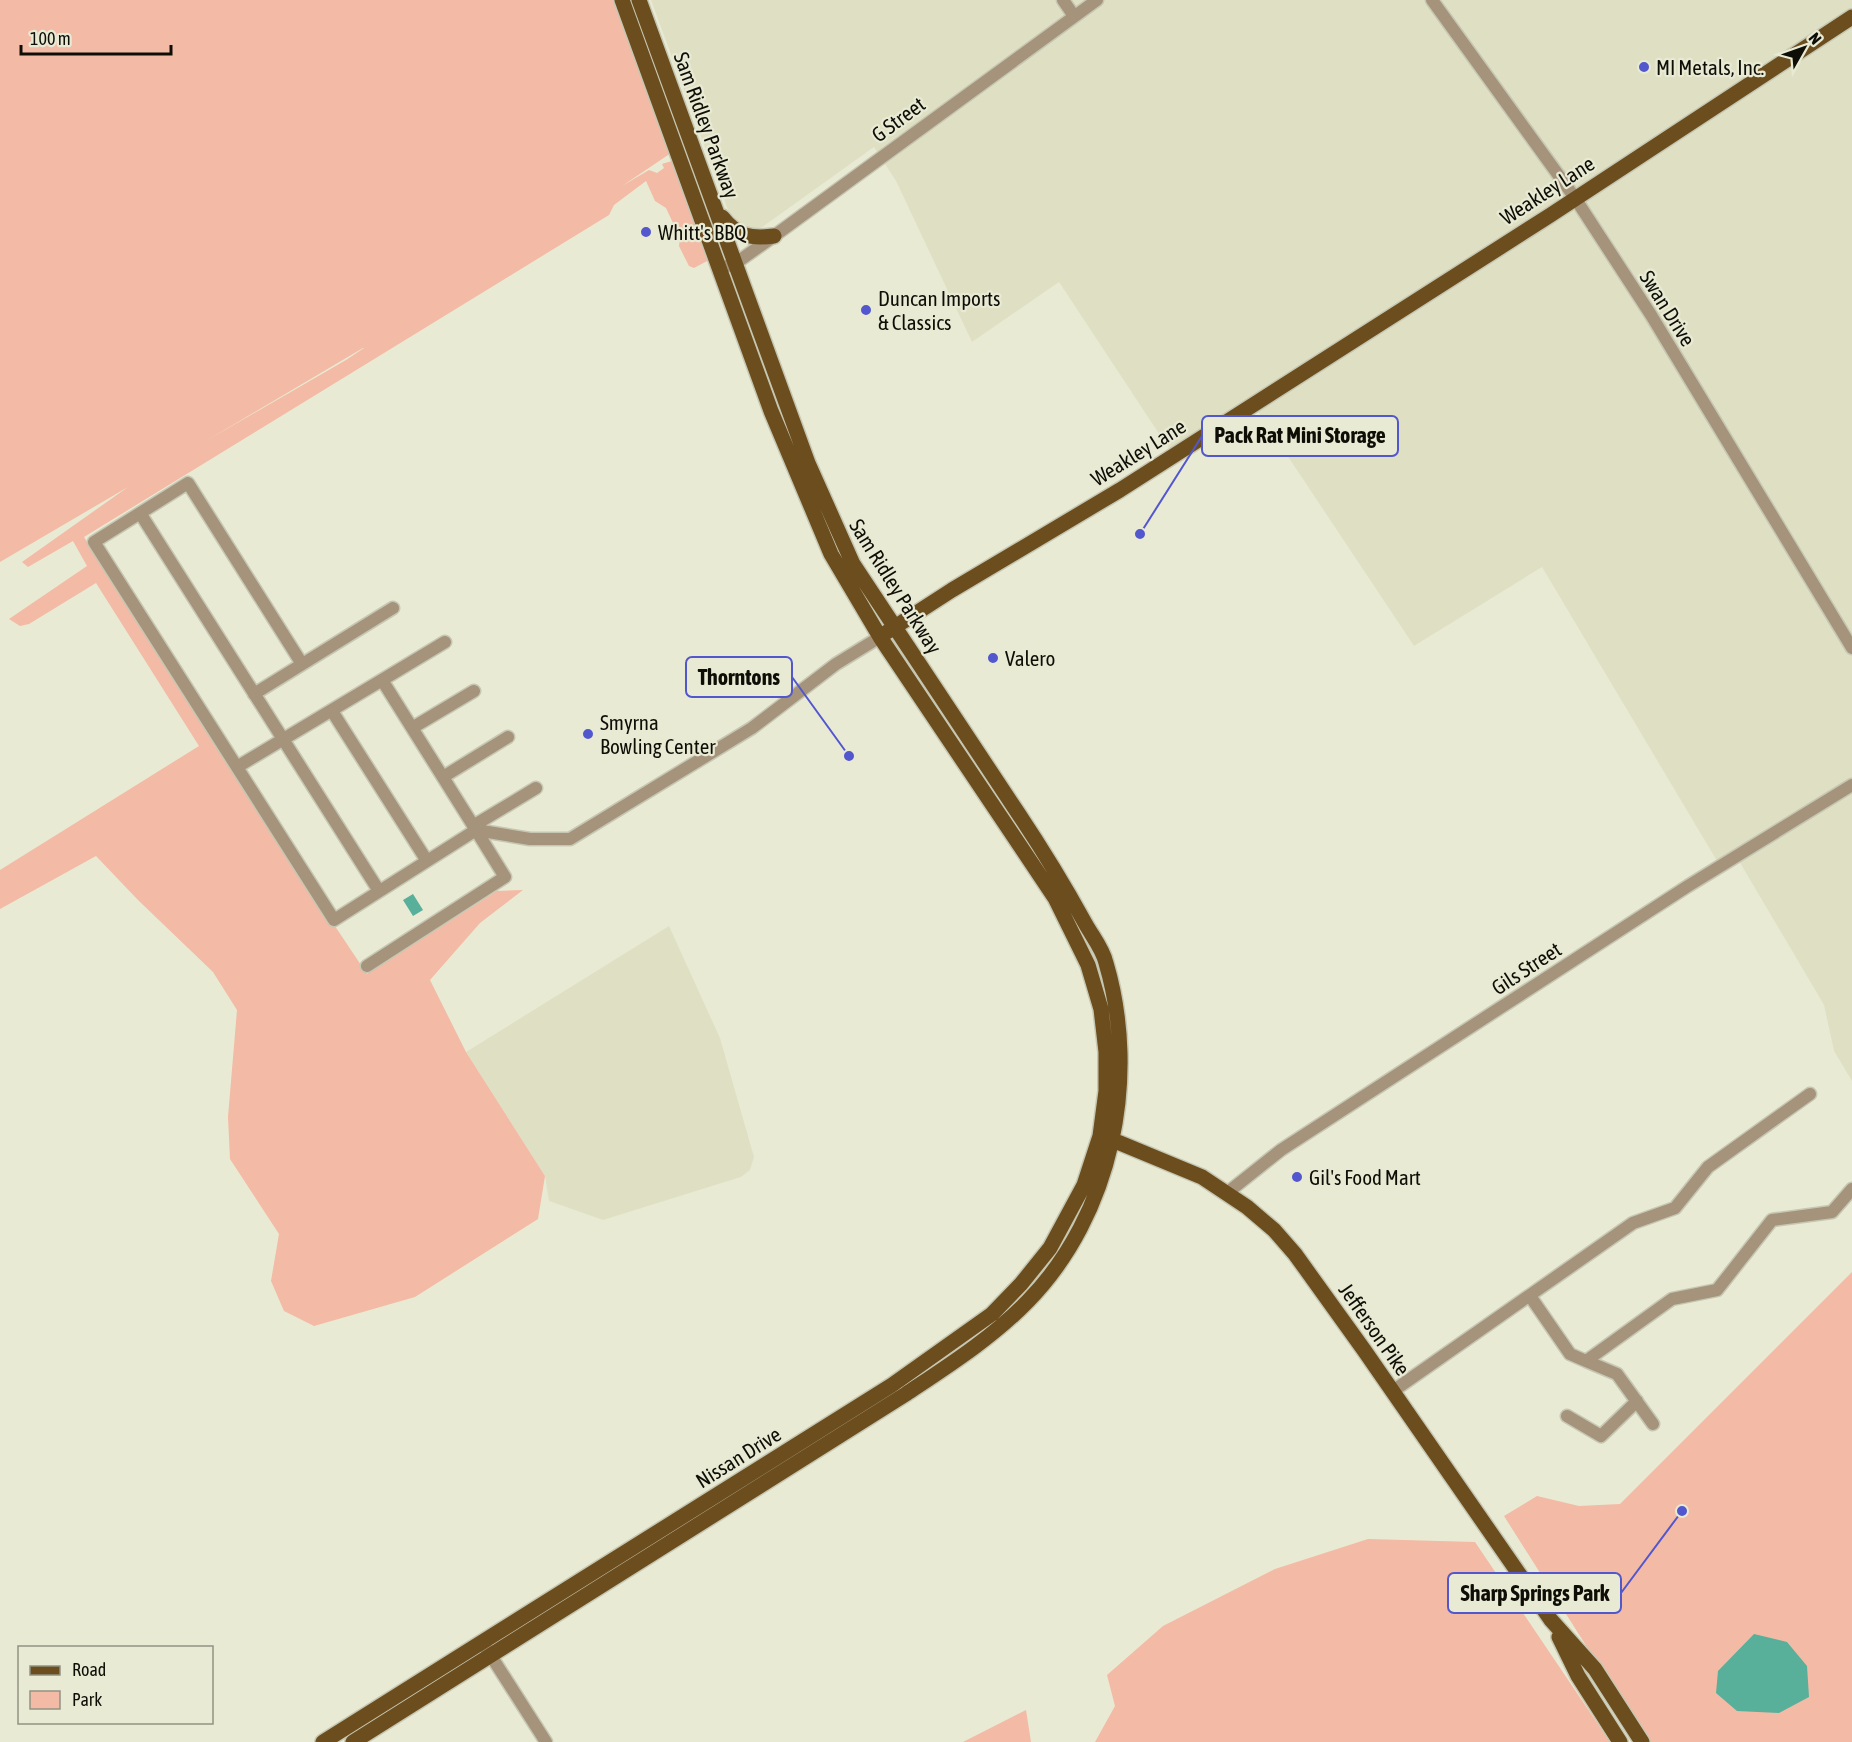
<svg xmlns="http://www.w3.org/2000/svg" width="1852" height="1742" font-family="'Asap Condensed',sans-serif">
<rect width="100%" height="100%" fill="#e9ead4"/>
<path fill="#dfe0c3" d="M 651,0 L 1852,0 L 1852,1081 L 1834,1051 L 1824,1005 L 1736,856 L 1720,866 L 1542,567 L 1414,646 L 1253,404 L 1173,455 L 1059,282 L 972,342 L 896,181 L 874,147 L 740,243 Z
M 669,926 L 720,1038 L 754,1157 L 750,1170 L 741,1177 L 603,1220 L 549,1201 L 545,1176 L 466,1052 Z"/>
<path fill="#f3baa5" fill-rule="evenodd" d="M 0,0 L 616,0 L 674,151 L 622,186 L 649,170 L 657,173 L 664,168 L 662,164 L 675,160 L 709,260 L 694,268 L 689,266 L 679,246 L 680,238 L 666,208 L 655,201 L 646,181 L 614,205 L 609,215 L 84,537 L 224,760 L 367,974 L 497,891 L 523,890 L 480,923 L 430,980 L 466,1052 L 545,1176 L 538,1219 L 415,1297 L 314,1326 L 284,1311 L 271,1281 L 279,1234 L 230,1159 L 228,1117 L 237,1010 L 213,972 L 138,900 L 96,856 L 0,909 L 0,870 L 199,746 L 96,583 L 29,624 L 20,626 L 9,619 L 87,566 L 73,541 L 28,567 L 22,562 L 128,487 L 0,562 ZM 364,348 L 346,360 L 204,442 L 363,348 Z
M 1852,1272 L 1852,1742 L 1647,1742 L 1504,1516 L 1537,1496 L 1579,1506 L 1620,1504 Z
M 1368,1539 L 1475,1542 L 1610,1742 L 1095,1742 L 1115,1706 L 1107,1675 L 1163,1626 L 1275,1569 Z
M 1026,1710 L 1031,1742 L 963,1742 Z"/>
<path fill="#58af9a" d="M 413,894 L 423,910 L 413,916 L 403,900 Z
M 1754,1634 L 1787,1642 L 1807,1666 L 1809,1697 L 1779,1713 L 1737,1711 L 1716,1693 L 1718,1671 Z"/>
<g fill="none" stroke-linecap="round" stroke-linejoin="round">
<g stroke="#c6c7b3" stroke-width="15">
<path id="minor" d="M 1063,0 L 1074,16
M 1432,0 L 1575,198 L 1651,315 L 1852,648
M 721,268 L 736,263 L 774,236 L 1097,0
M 140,513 L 379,891
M 302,664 L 188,483 L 94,542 L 334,920 L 476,830 L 505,877 L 367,966
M 382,680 L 445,642
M 254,694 L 393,608
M 332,711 L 427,861
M 412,728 L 474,691
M 237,767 L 382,680 L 476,830 L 530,839 L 570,839 L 752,728 L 836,664 L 880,637
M 443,777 L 508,737
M 473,826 L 536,788
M 1227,1193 L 1281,1150 L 1358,1100 L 1688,886 L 1852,785
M 1530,1296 L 1570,1354 L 1586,1361
M 1393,1391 L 1633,1223 L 1675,1208 L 1708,1167 L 1810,1094
M 1567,1416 L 1601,1436 L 1637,1401
M 1653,1424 L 1617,1374 L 1586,1361 L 1672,1299 L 1717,1290 L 1772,1220 L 1832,1212 L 1852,1189
M 486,1648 L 546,1742"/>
</g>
<g stroke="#c6c7b3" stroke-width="18">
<path id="major" d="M 722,217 C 737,236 750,239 774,236
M 887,632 L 952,590 L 1120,490 L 1549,216 L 1852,17
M 1103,1136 L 1202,1177 L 1247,1207 L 1274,1230 L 1295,1254 L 1364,1350 L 1551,1620 L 1595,1669 L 1642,1742
M 1559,1637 L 1578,1676 L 1620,1742
M 323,1742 L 892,1385 L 992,1314 L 1021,1284 L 1050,1248 L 1084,1185 L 1100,1136 L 1106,1091 L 1106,1052 L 1101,1009 L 1088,965 L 1055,898 L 880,637 L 831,554 L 771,411 L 622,0
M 353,1742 L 906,1394 C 948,1366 992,1338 1028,1301 C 1112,1215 1140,1078 1106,963 C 1103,949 1092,936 1085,923 C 1064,885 1042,849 1018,813 C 963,730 908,647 853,564 L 808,463 L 639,0"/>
</g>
<use href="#minor" stroke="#a5937b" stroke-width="12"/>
<use href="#major" stroke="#6c4d1d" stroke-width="15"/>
</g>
<g fill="#5257ce" stroke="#e9ead4" stroke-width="2">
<circle cx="1644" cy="67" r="6"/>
<circle cx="646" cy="232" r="6"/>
<circle cx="866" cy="310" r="6"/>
<circle cx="993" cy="658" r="6"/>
<circle cx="588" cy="734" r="6"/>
<circle cx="1297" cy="1177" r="6"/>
</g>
<g text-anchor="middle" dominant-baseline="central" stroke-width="4.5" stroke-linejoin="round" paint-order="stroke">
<g font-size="21" fill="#0e0e07" stroke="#e9ead4" text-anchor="start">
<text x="1656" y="67">MI Metals, Inc.</text>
<text x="658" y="232">Whitt's BBQ</text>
<text x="878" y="298">Duncan Imports<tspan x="878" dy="24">&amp; Classics</tspan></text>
<text x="1005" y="658">Valero</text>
<text x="600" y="722">Smyrna<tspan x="600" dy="24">Bowling Center</tspan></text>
<text x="1309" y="1177">Gil's Food Mart</text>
</g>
<g font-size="21" fill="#0e0e07" stroke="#e9ead4">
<text transform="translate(898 119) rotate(-36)">G Street</text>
<text transform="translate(707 125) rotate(70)">Sam Ridley Parkway</text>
<text transform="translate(1547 190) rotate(-33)">Weakley Lane</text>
<text transform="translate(1668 308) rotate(58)">Swan Drive</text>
<text transform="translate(1138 452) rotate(-32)">Weakley Lane</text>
<text transform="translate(896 586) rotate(58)">Sam Ridley Parkway</text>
<text transform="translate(1526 968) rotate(-33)">Gils Street</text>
<text transform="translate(1375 1329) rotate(55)">Jefferson Pike</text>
<text transform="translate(738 1457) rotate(-32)">Nissan Drive</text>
</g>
</g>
<path fill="none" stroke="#5257ce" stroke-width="2" d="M1140 534L1202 436M849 756L792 677M1682 1511L1621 1593"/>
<g fill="#5257ce" stroke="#e9ead4" stroke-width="2">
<circle cx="1140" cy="534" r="6"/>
<circle cx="849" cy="756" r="6"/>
<circle cx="1682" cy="1511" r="6"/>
</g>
<g fill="#e9ead4" stroke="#5257ce" stroke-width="2">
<rect x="1202" y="416" width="196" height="40" rx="6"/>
<rect x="686" y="657" width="106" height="40" rx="6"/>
<rect x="1448" y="1573" width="173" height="40" rx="6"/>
</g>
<g font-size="22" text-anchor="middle" font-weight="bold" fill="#0e0e07">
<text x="1300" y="443">Pack Rat Mini Storage</text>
<text x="739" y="685">Thorntons</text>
<text x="1535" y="1601">Sharp Springs Park</text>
</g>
<rect x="18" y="1646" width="195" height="78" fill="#e9ead4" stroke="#919282" stroke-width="1.5"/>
<rect x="30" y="1666" width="30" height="9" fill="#6c4d1d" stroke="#919282" stroke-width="1.5"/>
<text x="72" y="1676" font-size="18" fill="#0e0e07">Road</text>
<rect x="30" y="1691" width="30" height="18" fill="#f3baa5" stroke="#919282" stroke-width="1.5"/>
<text x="72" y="1706" font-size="18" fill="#0e0e07">Park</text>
<g transform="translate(1804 48) rotate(50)" stroke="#e9ead4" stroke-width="4.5" paint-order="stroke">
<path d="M0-4.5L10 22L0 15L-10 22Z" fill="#0e0e07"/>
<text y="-9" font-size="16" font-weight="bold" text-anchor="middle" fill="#0e0e07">N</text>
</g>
<path d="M21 45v9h150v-9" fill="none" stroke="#0e0e07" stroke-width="3"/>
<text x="30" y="45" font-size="18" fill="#0e0e07" stroke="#e9ead4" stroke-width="4.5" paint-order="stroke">100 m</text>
</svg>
